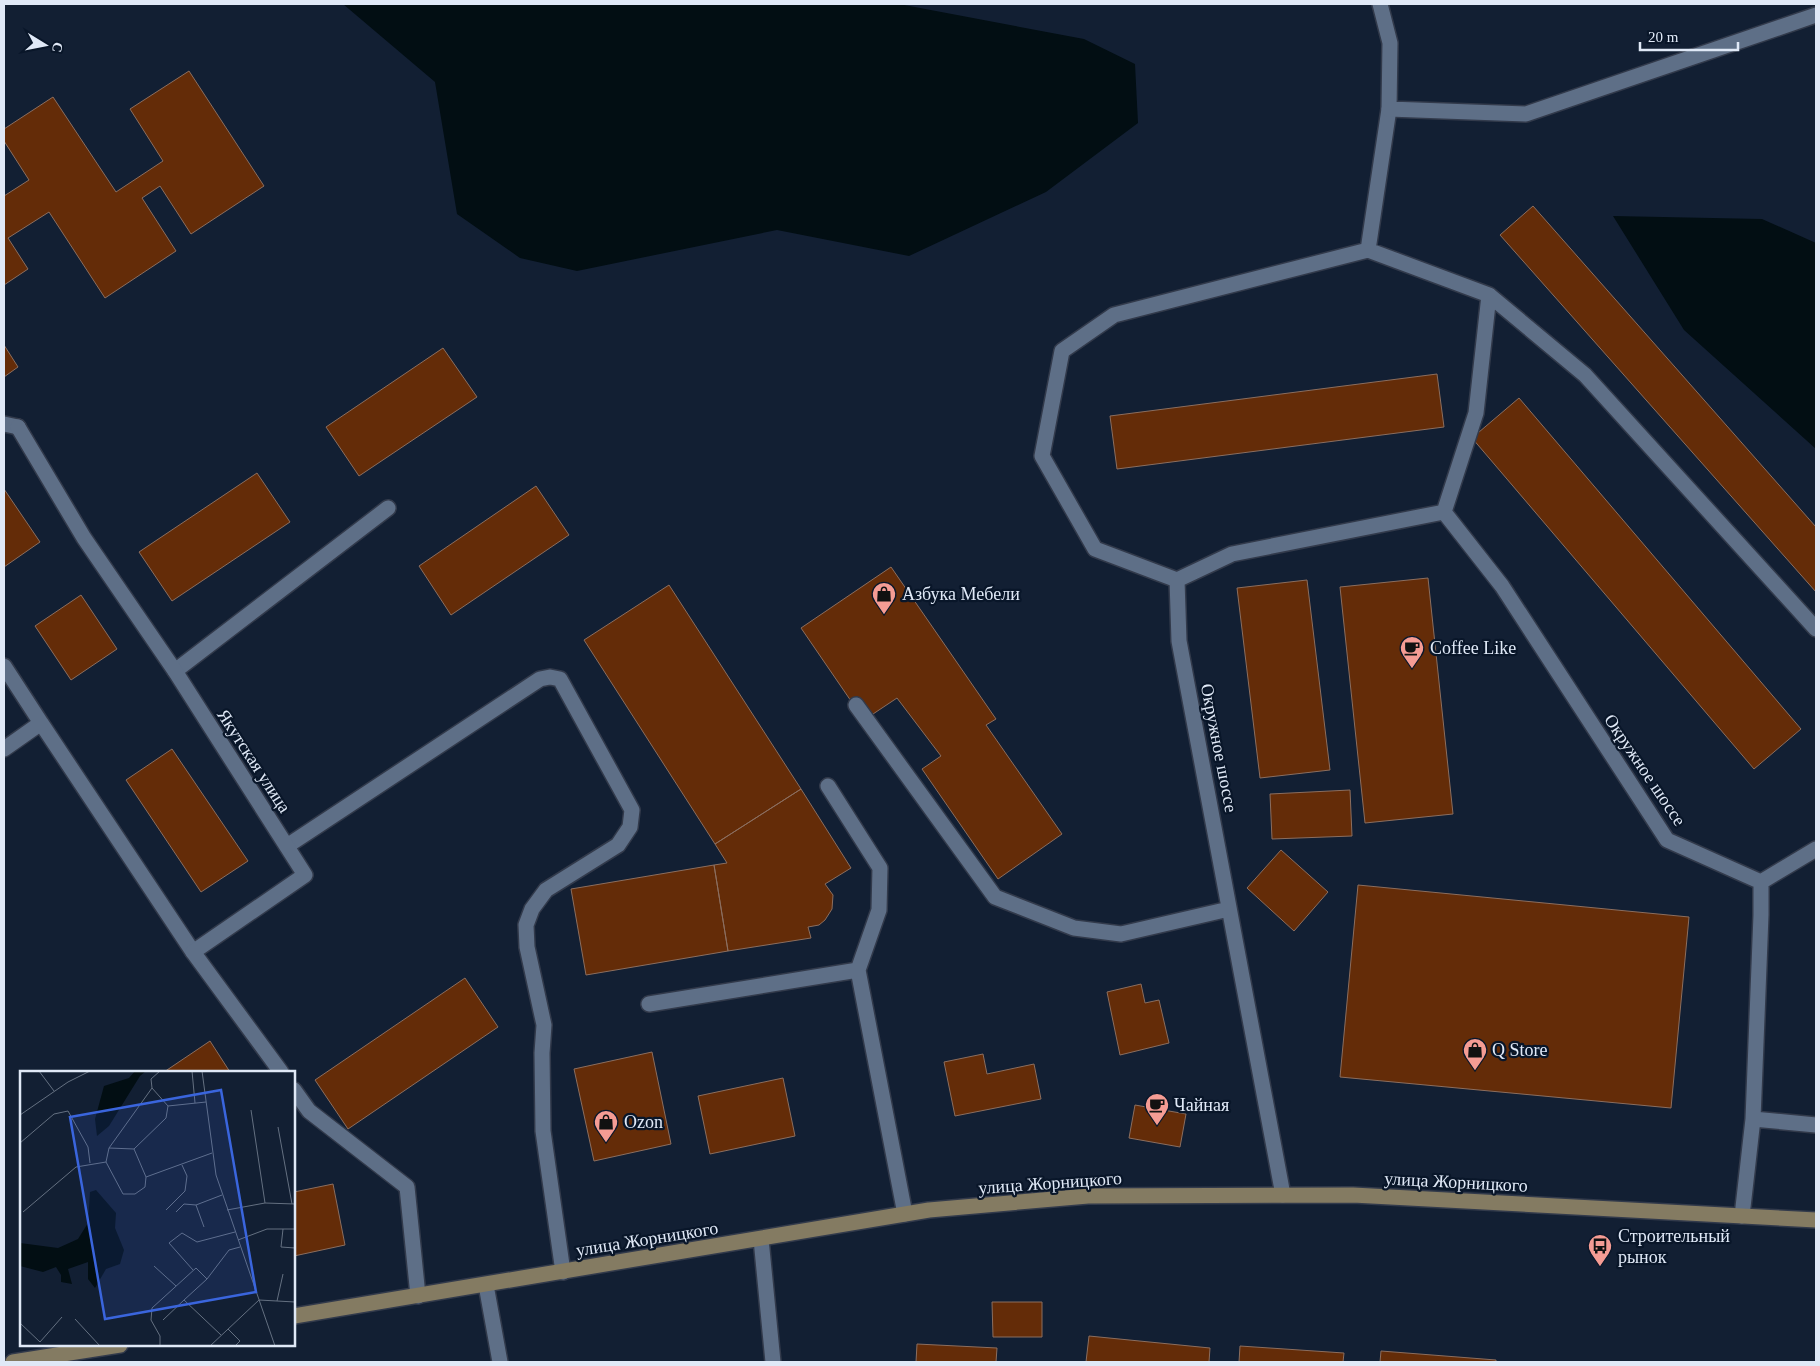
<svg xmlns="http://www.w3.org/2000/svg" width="1820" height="1366" font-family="'Times New Roman',serif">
<rect width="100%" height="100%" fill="#121f33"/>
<path fill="#020e13" d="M 343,4 L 899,4 L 1084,39 L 1135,64 L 1138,123 L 1046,192 L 909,256 L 777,230 L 577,271 L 520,258 L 457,214 L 435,82 Z
M 1613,216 L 1762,219 L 1816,243 L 1816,449 L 1684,330 Z"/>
<path fill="#642c08" stroke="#8b6e5f" d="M 189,71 L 264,186 L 191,234 L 160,186 L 142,198 L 176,251 L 105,298 L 49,212 L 8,238 L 28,269 L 4,285 L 4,196 L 29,180 L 4,141 L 4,129 L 53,97 L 116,192 L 163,161 L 130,109 Z
M 1533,206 L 1816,527 L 1816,592 L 1500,235 Z
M 4,345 L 18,367 L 4,377 Z
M 443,348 L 477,397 L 359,476 L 326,427 Z
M 1437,374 L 1444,427 L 1117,469 L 1110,416 Z
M 1519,398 L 1801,729 L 1754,769 L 1472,438 Z
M 257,473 L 290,522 L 172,601 L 139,552 Z
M 536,486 L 569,535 L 451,615 L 419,566 Z
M 4,489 L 40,542 L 4,567 Z
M 891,567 L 996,719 L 986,725 L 1062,834 L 998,879 L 922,769 L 941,756 L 897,698 L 864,720 L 801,628 Z
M 1428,578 L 1453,814 L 1365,823 L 1340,587 Z
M 1307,580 L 1330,770 L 1260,778 L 1237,588 Z
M 669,585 L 801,789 L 715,844 L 584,640 Z
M 81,595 L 117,649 L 71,680 L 35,626 Z
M 172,749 L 248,861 L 201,892 L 126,780 Z
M 801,789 L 851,868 L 825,884 L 833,895 L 832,909 L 825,920 L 819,925 L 808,927 L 811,938 L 728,951 L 714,865 L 727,863 L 715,844 Z
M 1350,790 L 1352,836 L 1272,839 L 1270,794 Z
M 1281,850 L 1328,892 L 1294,931 L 1247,888 Z
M 714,865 L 728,951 L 586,975 L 571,889 Z
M 1358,885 L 1689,917 L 1671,1108 L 1340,1077 Z
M 465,978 L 498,1027 L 348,1129 L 315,1080 Z
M 1141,984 L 1145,1003 L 1159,1000 L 1169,1043 L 1120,1055 L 1107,992 Z
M 210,1041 L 230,1072 L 164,1072 Z
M 652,1052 L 671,1144 L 594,1161 L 574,1069 Z
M 983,1054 L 987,1074 L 1034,1064 L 1041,1099 L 955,1116 L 944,1062 Z
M 783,1078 L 795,1136 L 710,1154 L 698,1096 Z
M 1135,1105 L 1186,1114 L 1180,1147 L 1129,1138 Z
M 333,1184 L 345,1245 L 294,1256 L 294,1192 Z
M 992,1302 L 1042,1302 L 1042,1337 L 993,1337 Z
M 1089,1336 L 1210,1348 L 1209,1362 L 1086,1362 Z
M 917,1344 L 997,1348 L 996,1362 L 916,1362 Z
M 1240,1346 L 1344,1353 L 1343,1362 L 1239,1362 Z
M 1381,1351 L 1496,1360 L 1496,1362 L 1380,1362 Z"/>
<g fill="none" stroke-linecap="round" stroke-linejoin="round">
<g stroke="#323a4b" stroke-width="18">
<path id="lane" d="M 1389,109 L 1368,250 L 1489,295 L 1476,413 L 1444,512
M 1489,295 L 1585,375 L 1816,629
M 4,424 L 18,427
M 1177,580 L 1095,549 L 1042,456 L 1062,351 L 1114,315 L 1368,250
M 4,666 L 41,723
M 175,671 L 388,508
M 856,705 L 995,897 L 1074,928 L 1121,934 L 1229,909
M 4,749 L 41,723 L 193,952
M 828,786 L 880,868 L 879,910 L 858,970
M 287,846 L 540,679 L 550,677 L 560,679 L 632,810 L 630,827 L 618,845 L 546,890 L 532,909 L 526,925 L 527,947 L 544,1025 L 542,1053 L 543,1131 L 563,1272
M 1761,882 L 1816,849
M 649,1004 L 858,970 L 905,1214
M 1753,1119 L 1816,1125
M 1283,1195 L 1179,641 L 1177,580 L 1232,554 L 1444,512 L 1502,586 L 1667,840 L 1761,882 L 1761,915 L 1753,1119 L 1742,1216
M 486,1285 L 500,1362"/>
</g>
<g stroke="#323a4b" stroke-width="18">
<path id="street" d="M 1380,4 L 1390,43 L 1389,109 L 1526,114 L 1816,15
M 18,427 L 84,538 L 175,671 L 305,875 L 193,952 L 281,1072
M 294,1090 L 309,1111 L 407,1187 L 418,1296
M 761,1239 L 773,1362"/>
</g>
<g stroke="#323a4b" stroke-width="18">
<path id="secondary" d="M 294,1316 L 929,1210 L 1088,1196 L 1353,1195 L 1816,1220
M 13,1362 L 120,1345"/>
</g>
<use href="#lane" stroke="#5e6f87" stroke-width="15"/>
<use href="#street" stroke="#5e6f87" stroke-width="15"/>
<use href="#secondary" stroke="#847b62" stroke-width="15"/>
</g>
<defs>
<g id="shop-pin" transform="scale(1.25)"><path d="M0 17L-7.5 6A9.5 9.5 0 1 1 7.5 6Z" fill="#f59c94" stroke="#091629"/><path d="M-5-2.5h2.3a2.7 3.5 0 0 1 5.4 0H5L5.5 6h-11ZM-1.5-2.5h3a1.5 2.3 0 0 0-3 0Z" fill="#111"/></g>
<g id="cafe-pin" transform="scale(1.25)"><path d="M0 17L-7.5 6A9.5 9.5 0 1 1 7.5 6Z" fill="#f59c94" stroke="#091629"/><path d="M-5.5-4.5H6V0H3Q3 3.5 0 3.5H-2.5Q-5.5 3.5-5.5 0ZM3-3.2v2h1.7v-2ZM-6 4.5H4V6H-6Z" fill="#111"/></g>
<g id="bus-pin" transform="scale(1.25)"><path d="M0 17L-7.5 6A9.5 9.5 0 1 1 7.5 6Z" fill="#f59c94" stroke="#091629"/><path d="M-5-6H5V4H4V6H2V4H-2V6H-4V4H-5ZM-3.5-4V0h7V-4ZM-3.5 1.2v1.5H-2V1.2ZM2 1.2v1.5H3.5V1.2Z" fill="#111"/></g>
</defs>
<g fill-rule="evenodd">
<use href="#shop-pin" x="884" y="594"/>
<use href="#cafe-pin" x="1412" y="648"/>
<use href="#shop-pin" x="1475" y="1050"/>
<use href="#cafe-pin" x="1157" y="1105"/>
<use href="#shop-pin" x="606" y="1122"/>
<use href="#bus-pin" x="1600" y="1246"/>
</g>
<g text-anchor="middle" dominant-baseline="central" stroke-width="4.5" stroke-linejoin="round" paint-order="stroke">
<g font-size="18" fill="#e0e9f7" stroke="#091629" text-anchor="start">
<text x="902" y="594">Азбука Мебели</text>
<text x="1430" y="648">Coffee Like</text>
<text x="1492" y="1050">Q Store</text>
<text x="1174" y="1105">Чайная</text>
<text x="624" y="1122">Ozon</text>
<text x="1618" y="1236">Строительный<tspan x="1618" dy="21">рынок</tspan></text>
</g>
<g font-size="18" fill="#e0e9f7" stroke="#091629">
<text transform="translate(1219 748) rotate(79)">Окружное шоссе</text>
<text transform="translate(254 761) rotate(57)">Якутская улица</text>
<text transform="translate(1645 770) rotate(56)">Окружное шоссе</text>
<text transform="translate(1456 1182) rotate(3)">улица Жорницкого</text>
<text transform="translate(1050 1183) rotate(-4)">улица Жорницкого</text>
<text transform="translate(647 1239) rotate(-9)">улица Жорницкого</text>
</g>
</g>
<g transform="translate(20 1071)">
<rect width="275" height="275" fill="#121f33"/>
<path d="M 115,0 L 126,0 L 120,5 L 89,55 L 77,65 L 75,48 L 84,15 L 109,7 ZM 76,119 L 96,142 L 95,157 L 104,179 L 100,193 L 86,198 L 75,217 L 68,208 L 68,191 L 48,198 L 52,213 L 41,211 L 41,204 L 36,196 L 23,201 L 0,195 L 0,172 L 38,177 L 58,168 L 68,152 L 70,121 Z" fill="#020e13"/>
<path fill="none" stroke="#647081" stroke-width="1" d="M 19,0 L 34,20M 172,0 L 175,32M 182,0 L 196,104 L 255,275M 132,17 L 131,8 L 140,0M 186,31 L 148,35 L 146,47 L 114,78 L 126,106 L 192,82M 231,39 L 245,132M 0,44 L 48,11 L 70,0M 258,56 L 272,133M 0,72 L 34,43 L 48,40 L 68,76 L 70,92M 89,77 L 132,17 L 148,35M 86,91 L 103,123 L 115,123 L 125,116 L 126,106M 146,139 L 165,120 L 167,105 L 162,94M 207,139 L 245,132 L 275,133M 3,141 L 56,96 L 86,91 L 89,77 L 114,78M 156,141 L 164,133 L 176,134M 184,156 L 176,134 L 202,124M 263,158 L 261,176 L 275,177M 218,169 L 247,158 L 275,158M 134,195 L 156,215M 173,199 L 149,172 L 162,162 L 177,171 L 215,161M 187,208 L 164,229 L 201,264M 257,230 L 263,203M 55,248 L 80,275M 143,249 L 164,229M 0,252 L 20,271 L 42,246M 208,258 L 220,270 L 215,275M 140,275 L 140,265 L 131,249 L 132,237 L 176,197 L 187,208 L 209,179 L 220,176M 190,275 L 239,229 L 275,231"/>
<path fill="#3a65dd" fill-opacity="0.15" stroke="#3a65dd" stroke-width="2.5" d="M 201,19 L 236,221 L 85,248 L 50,46 Z"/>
<rect width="275" height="275" fill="none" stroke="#e0e9f7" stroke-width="2.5"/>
</g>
<rect width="1820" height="1366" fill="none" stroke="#e0e9f7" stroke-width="10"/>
<g transform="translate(45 45) rotate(100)" stroke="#091629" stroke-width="4" paint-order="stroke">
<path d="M0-4L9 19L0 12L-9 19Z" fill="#e0e9f7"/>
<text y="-8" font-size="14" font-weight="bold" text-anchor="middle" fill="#e0e9f7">С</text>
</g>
<path d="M1640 42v8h98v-8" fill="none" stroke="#e0e9f7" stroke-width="2.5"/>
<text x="1648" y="42" font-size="15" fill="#e0e9f7" stroke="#091629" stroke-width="4" paint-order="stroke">20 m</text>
</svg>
